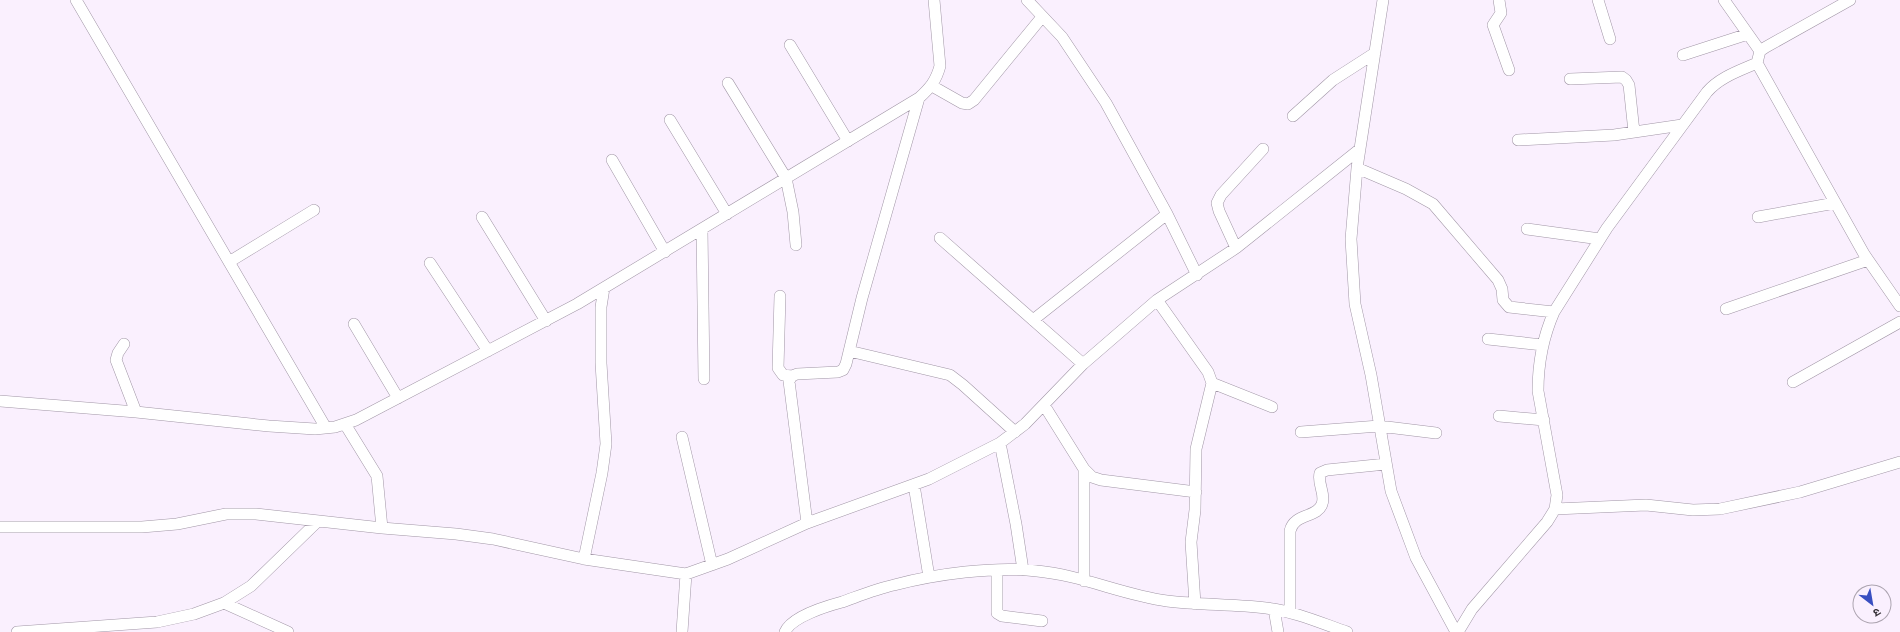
<svg xmlns="http://www.w3.org/2000/svg" width="1900" height="632" font-family="Raleway,'Noto Sans Devanagari',sans-serif">
<rect width="100%" height="100%" fill="#faf0fe"/>
<g fill="none" stroke-linecap="round" stroke-linejoin="round">
<g stroke="#a196a6" stroke-width="12">
<path id="street" d="M 76,0 L 326,428
M 1027,0 L 1062,37 L 1106,103 L 1167,214 L 1197,275
M 1383,0 L 1357,168 L 1351,239 L 1355,304 L 1371,375 L 1391,491 L 1416,558 L 1456,632
M 1499,0 L 1501,13 L 1493,25 L 1509,70
M 1598,0 L 1610,39
M 1724,0 L 1760,51
M 1850,0 L 1766,47 L 1760,51 L 1757,63 L 1864,254 L 1900,306
M 790,45 L 848,141
M 1683,55 L 1748,34
M 1570,79 L 1622,77 L 1626,80 L 1629,85 L 1634,132
M 728,83 L 786,178 L 793,212 L 796,245
M 932,86 L 962,103 L 968,104 L 974,100 L 1042,17
M 1293,116 L 1333,80 L 1375,53
M 670,120 L 727,214
M 1518,140 L 1614,135 L 1682,125
M 612,160 L 665,252
M 1357,168 L 1406,189 L 1433,204 L 1498,280 L 1502,289 L 1503,300 L 1509,307 L 1554,312
M 482,217 L 546,321
M 1758,217 L 1835,203
M 702,229 L 704,379
M 1527,229 L 1600,239
M 940,238 L 1083,364
M 1236,248 L 1219,211 L 1217,203 L 1221,195 L 1263,149
M 229,262 L 314,210
M 430,263 L 488,351
M 780,296 L 778,368 L 783,375 L 792,376
M 1157,300 L 1208,372 L 1212,383 L 1196,449 L 1195,510 L 1191,542 L 1195,604
M 1726,309 L 1868,260
M 1033,320 L 1167,214
M 354,324 L 398,398
M 1488,339 L 1543,345
M 124,344 L 118,353 L 116,360 L 136,412
M 849,351 L 950,375 L 963,385 L 1015,432
M 1793,382 L 1900,322
M 1212,383 L 1272,407
M 0,401 L 136,412 L 269,426 L 315,429 L 335,427 L 356,420 L 577,304 L 919,98 C 930,88 936,81 940,66 L 934,0
M 1044,405 L 1084,469 L 1092,477 L 1101,480 L 1196,492
M 1499,416 L 1544,420
M 345,424 L 377,476 L 382,528
M 1301,432 L 1379,426 L 1436,433
M 682,437 L 712,565
M 1000,443 L 1016,524 L 1023,570
M 914,485 L 929,577
M 1555,509 L 1646,505 L 1693,510 L 1720,509 L 1800,492 L 1900,462
M 807,523 L 789,381 L 792,376 L 797,374 L 838,372 L 843,370 L 846,364 L 862,298 L 919,98
M 0,527 L 142,527 L 177,524 L 226,514 L 256,514 L 382,528 L 456,534 L 493,539 L 584,559 L 686,574 L 728,559 L 807,523 L 929,479 L 1000,443 L 1025,424 L 1083,364 L 1157,300 L 1236,248 L 1360,149
M 584,559 L 602,473 L 606,444 L 601,363 L 601,307 L 604,288
M 997,570 L 997,613 L 1002,616 L 1042,621
M 1084,581 L 1084,469
M 224,603 L 288,632
M 1274,609 L 1278,632
M 1290,612 L 1290,531 C 1294,513 1318,518 1322,504 C 1326,494 1317,484 1320,473 L 1327,470 L 1386,464
M 17,632 L 157,622 L 194,614 L 224,603 L 251,586 L 318,521
M 682,632 L 686,574
M 785,632 C 791,617 827,606 842,602 C 859,596 876,589 894,585 C 935,574 995,566 1037,571 C 1081,575 1123,595 1167,601 C 1200,605 1233,604 1266,608 C 1294,611 1321,623 1347,632
M 1458,632 L 1472,609 L 1547,522 L 1555,509 L 1557,495 L 1538,391 C 1538,363 1543,337 1554,312 L 1607,228 L 1707,92 C 1720,77 1739,71 1757,63"/>
</g>
<use href="#street" stroke="#fff" stroke-width="11"/>
</g>
<g transform="translate(1872 604) rotate(149)"><circle r="19" fill="#faf0fe" stroke="#aca4b0"/>
<path d="M0-3L7 15L0 10L-7 15Z" fill="#394fc1"/>
<text y="-6" font-size="11" font-weight="bold" text-anchor="middle" fill="#38333a">उ</text>
</g>
</svg>
